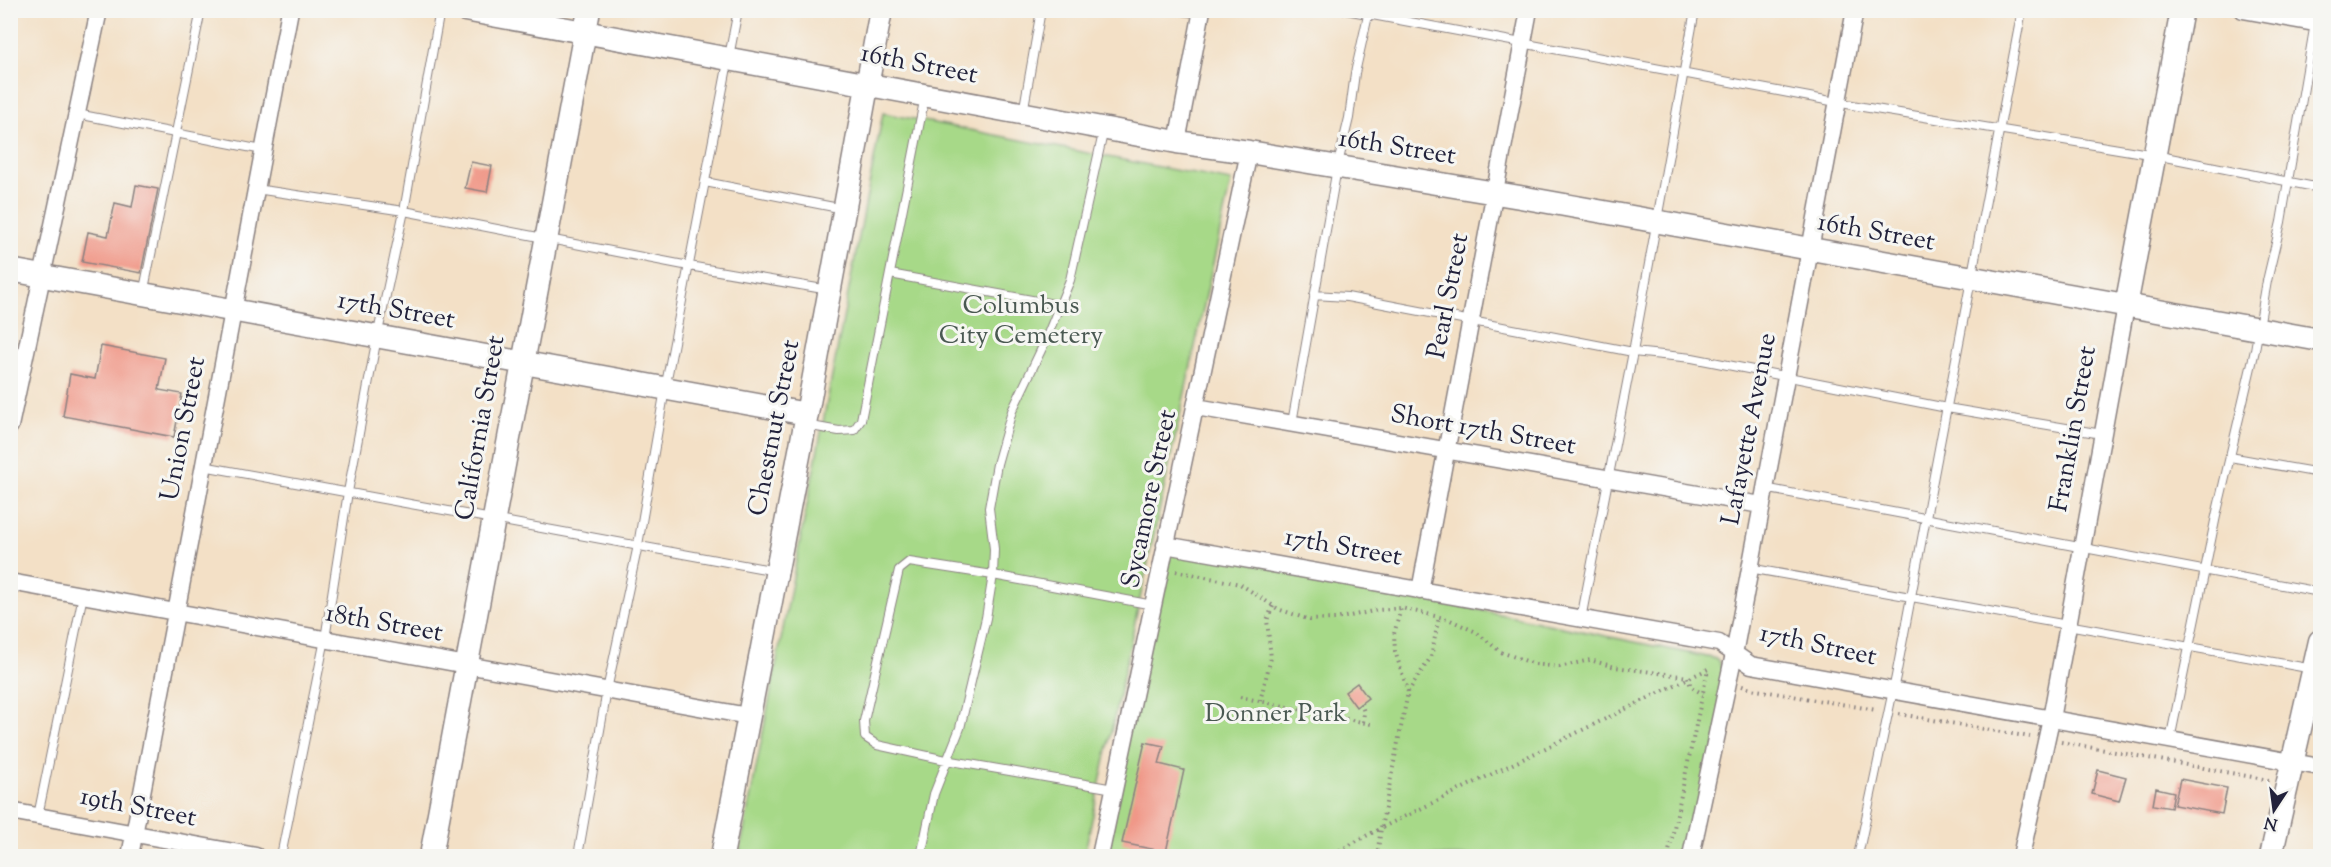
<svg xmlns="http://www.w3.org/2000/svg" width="2331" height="867" font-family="'Sorts Mill Goudy',serif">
<rect width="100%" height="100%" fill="#f6f6f2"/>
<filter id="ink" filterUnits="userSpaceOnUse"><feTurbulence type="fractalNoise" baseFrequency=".0167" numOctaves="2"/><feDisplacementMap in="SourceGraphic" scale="12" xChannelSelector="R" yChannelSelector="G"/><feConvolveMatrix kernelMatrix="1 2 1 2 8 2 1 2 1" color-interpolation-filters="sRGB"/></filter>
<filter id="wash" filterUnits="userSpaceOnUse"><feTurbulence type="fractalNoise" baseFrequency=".008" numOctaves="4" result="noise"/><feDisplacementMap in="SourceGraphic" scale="24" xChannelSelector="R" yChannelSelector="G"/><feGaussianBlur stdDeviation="1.35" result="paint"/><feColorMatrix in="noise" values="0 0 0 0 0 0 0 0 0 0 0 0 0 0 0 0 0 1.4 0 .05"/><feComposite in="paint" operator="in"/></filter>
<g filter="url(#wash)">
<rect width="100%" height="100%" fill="#f3e0c6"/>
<path fill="#a7d988" stroke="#647e62" stroke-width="1.5" d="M 883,113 L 1231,181 L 1084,856 L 739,856 Z
M 1165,545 L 1717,659 L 1729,681 L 1691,856 L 1099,856 Z"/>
<g id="blocks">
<path fill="#f09888" d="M 471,162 L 492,166 L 487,192 L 465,188 Z
M 136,185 L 158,189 L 141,273 L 82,262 L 88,232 L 108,236 L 115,203 L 132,207 Z
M 101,346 L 165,358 L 159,390 L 182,394 L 174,437 L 63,416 L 70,374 L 95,379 Z
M 1357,683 L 1368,698 L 1356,707 L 1345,692 Z
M 1145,742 L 1164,746 L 1159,764 L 1184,770 L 1166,852 L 1122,843 Z
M 2098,770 L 2126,777 L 2119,801 L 2092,794 Z
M 2180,779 L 2227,788 L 2222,814 L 2174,805 Z
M 2156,788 L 2174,792 L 2171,808 L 2153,805 Z"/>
</g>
</g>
<g filter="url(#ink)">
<use href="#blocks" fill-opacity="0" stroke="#8a8180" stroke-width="1.5"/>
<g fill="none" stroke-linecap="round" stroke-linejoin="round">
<g stroke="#8a8180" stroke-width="10">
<path id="lane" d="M 1177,10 L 1201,14
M 1346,10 L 1863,107 L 2155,155 L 2320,188
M 1023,113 L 1041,10
M 77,114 L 263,150
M 705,182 L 844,209
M 256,189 L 404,211 L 689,266 L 829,290
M 890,274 L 1059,305
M 143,294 L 201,10
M 1314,295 L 1347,297 L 1633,352 L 1692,358 L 1947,408 L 2102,434
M 1292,423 L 1337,168 L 1349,118 L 1355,73 L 1369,11
M 806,425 L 839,431 L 854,430 L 861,420 L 925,96
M 2230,457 L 2320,473
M 203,466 L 776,571
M 1764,488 L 2320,592
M 1749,568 L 2313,669
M 1581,619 L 1633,352 L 1695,10
M 2170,740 L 2216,516 L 2255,350 L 2267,281 L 2281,222 L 2315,23
M 1114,789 L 946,760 L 877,745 L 865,737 L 864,721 L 899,570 L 909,562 L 993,575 L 1153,605
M 38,816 L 83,595
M 281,856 L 325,639 L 348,492 L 377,337 L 404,211 L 440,10
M 578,856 L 607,690 L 638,545 L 665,389 L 738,10
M 921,856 L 934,794 L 960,728 L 986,618 L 993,575 L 994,549 L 989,508 L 997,464 L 1012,411 L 1043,346 L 1070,280 L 1104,129
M 1858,856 L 1896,676 L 2022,10"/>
</g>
<g stroke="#8a8180" stroke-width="19">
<path id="street" d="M 2243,10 L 2320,24
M 1177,142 L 1202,10
M 1196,407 L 1761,505
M 10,426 L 99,10
M 1165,545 L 1719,643 L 1751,665 L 2320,767
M 10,582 L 748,716
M 1420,591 L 1529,10
M 10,811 L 256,856
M 130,856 L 290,10
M 1100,856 L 1249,152
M 1691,856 L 1734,654 L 1855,10
M 2021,856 L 2051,719 L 2126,306"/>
</g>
<g stroke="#8a8180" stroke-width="25">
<path id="secondary" d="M 465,10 L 1177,142 L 1249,152 L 1520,197 L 2320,340
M 10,270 L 807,414
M 2126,306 L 2182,10
M 431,856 L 589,10
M 722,856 L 807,414 L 881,10
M 2271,856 L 2320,641"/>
</g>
<path stroke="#8a8180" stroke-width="4" stroke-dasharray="1.5 4.5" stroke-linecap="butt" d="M 1176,571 L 1240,584 L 1278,609 L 1310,620 L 1336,619 L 1378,610 L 1401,608 L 1448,619 L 1476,632 L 1501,652 L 1535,664 L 1559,667 L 1590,660 L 1615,667 L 1688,677
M 1688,677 L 1691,687 L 1703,694
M 1742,686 L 1751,689 L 1876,710
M 1408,692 L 1431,657 L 1439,617
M 1240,697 L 1371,724
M 1260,701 L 1271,658 L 1267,620 L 1273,606
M 1361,703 L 1364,712 L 1363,722
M 1899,714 L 2030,737
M 2061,742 L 2269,780
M 1329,856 L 1381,828 L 1408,692 L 1395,651 L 1394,634 L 1401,608
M 1377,856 L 1381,828 L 1708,669
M 1668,856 L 1708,669"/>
<use href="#lane" stroke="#fff" stroke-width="8"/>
<use href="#street" stroke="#fff" stroke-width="16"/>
<use href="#secondary" stroke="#fff" stroke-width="22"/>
</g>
</g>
<g text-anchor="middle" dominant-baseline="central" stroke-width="6" stroke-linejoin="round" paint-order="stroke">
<g font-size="26" fill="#22223b" stroke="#f6f6f2">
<text transform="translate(919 65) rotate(11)">16th Street</text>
<text transform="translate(1397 148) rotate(9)">16th Street</text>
<text transform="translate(1876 233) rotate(10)">16th Street</text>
<text transform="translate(1449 296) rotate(-79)">Pearl Street</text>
<text transform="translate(396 311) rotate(10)">17th Street</text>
<text transform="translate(481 428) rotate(-80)">California Street</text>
<text transform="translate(775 428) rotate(-79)">Chestnut Street</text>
<text transform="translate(184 429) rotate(-79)">Union Street</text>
<text transform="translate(1750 429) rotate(-79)">Lafayette Avenue</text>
<text transform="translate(2074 429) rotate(-80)">Franklin Street</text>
<text transform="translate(1483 431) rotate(10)">Short 17th Street</text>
<text transform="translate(1150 499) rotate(-78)">Sycamore Street</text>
<text transform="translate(1343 548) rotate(10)">17th Street</text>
<text transform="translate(384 624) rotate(10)">18th Street</text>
<text transform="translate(1818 646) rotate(12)">17th Street</text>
<text transform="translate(138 808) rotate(11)">19th Street</text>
</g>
<g font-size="26" fill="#4a5952" stroke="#f6f6f2">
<text x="1021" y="306">Columbus<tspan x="1021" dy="30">City Cemetery</tspan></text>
<text x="1276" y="714">Donner Park</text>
</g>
</g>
<rect width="2331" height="867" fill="none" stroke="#f6f6f2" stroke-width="36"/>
<g transform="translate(2274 810) rotate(193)" stroke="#f6f6f2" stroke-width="4.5" paint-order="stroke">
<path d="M0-4.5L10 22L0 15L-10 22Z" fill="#22223b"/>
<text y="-9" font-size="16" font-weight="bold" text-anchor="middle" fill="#22223b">N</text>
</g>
</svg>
